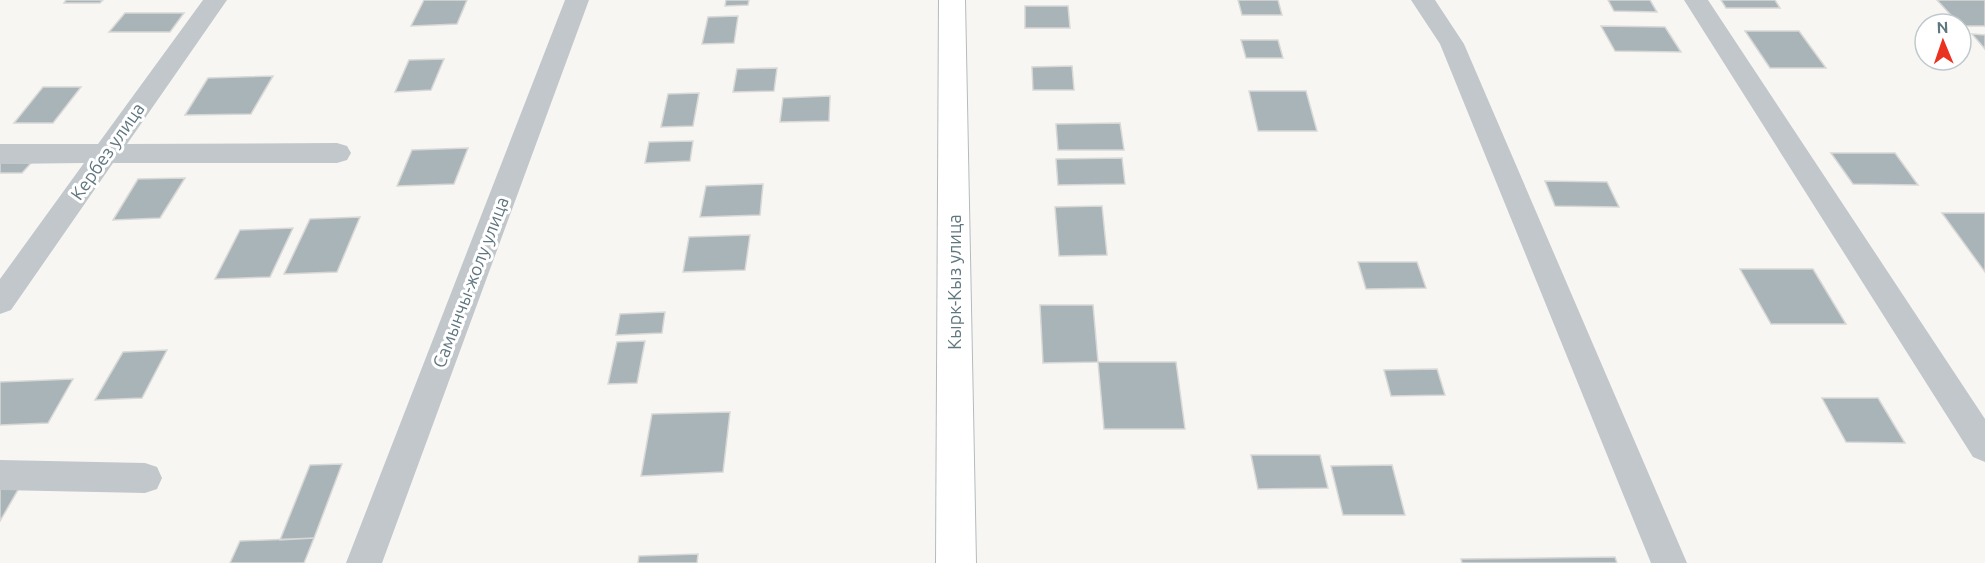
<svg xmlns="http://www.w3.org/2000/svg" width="1985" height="563" font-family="Ubuntu,sans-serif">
<rect width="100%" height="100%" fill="#f7f6f3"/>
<path fill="#a8b4b7" stroke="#d8d8d6" stroke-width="1.5" d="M 66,0 L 103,0 L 100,3 L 64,3 Z
M 424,0 L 467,0 L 457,24 L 411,26 Z
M 726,0 L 749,0 L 748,5 L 725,6 Z
M 1238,0 L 1278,0 L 1282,15 L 1242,15 Z
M 1608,0 L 1650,0 L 1657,12 L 1614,11 Z
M 1721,0 L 1775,0 L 1780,8 L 1726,8 Z
M 1937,0 L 1985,0 L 1985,26 L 1961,26 Z
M 1025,6 L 1068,6 L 1070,28 L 1025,28 Z
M 125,13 L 184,13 L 170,32 L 109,32 Z
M 738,16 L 734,43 L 702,44 L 708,17 Z
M 1601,26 L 1665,27 L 1681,52 L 1615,51 Z
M 1745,31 L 1799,31 L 1826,68 L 1770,68 Z
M 1972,34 L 1985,35 L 1985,49 Z
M 1241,40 L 1278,40 L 1283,58 L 1246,58 Z
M 444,59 L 431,90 L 395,92 L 409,60 Z
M 1072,66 L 1074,90 L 1033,90 L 1032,67 Z
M 777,68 L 774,91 L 733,92 L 737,69 Z
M 273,76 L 251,114 L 185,115 L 208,78 Z
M 43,87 L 81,87 L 53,123 L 14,123 Z
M 1249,91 L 1306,91 L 1317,131 L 1258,131 Z
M 699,93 L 693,126 L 661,127 L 668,94 Z
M 830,96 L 829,121 L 780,122 L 783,98 Z
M 1120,123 L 1124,150 L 1058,150 L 1056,124 Z
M 693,141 L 690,161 L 645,163 L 649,142 Z
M 468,148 L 454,184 L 397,186 L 412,150 Z
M 1831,153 L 1895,153 L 1918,185 L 1853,184 Z
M 1122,158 L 1125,184 L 1058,185 L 1056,159 Z
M 0,163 L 31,163 L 22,173 L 0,173 Z
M 185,178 L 160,218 L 113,220 L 138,179 Z
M 1545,181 L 1607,182 L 1619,207 L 1555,206 Z
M 763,184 L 760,215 L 700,217 L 706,186 Z
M 1102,206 L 1107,255 L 1059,256 L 1055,207 Z
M 1942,213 L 1985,213 L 1985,272 Z
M 360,217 L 337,272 L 284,274 L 310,219 Z
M 293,228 L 270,277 L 215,279 L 240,230 Z
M 750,235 L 745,270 L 683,272 L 689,237 Z
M 1358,262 L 1417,262 L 1426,288 L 1366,289 Z
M 1740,269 L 1813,269 L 1846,324 L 1771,324 Z
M 1040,305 L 1093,305 L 1098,362 L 1043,363 Z
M 665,312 L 662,333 L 616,335 L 620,314 Z
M 645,341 L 637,383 L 608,384 L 617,342 Z
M 167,350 L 142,398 L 95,400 L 123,352 Z
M 1098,362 L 1176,362 L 1185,429 L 1104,429 Z
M 1437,369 L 1445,395 L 1391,396 L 1384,370 Z
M 73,379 L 48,423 L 0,425 L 0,382 Z
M 1822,398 L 1878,398 L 1905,443 L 1846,442 Z
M 730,412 L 723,472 L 641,476 L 652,414 Z
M 1251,455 L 1320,455 L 1328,488 L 1258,489 Z
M 342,464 L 314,538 L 280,540 L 310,465 Z
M 1392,465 L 1405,515 L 1343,515 L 1331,466 Z
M 26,476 L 0,521 L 0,477 Z
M 314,538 L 304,563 L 230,563 L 240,541 Z
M 698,554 L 697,563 L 638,563 L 639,556 Z
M 1615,557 L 1617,563 L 1462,563 L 1461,559 Z"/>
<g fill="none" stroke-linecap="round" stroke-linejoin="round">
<g stroke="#b4bbbe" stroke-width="2">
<path id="secondary" d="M 939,0 L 965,0 L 976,563 L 936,563 Z"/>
</g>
<path fill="#c1c7ca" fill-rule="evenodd" d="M 203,0 L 227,0 L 127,144 L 337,143 L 347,146 L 351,153 L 347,160 L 337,163 L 113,163 L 11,310 L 0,314 L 0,279 L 84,163 L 0,164 L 0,144 L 98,144 Z
M 565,0 L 589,0 L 382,563 L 346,563 Z
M 1411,0 L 1435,0 L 1464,44 L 1687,563 L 1651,563 L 1440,44 Z
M 1684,0 L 1708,0 L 1985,419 L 1985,462 L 1973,457 Z
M 0,460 L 145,463 L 157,467 L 162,478 L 157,489 L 145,493 L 0,490 Z"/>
<use href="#secondary" fill="#fff" fill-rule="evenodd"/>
</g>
<g text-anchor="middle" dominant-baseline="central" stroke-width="6" stroke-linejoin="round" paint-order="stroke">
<g font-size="18" fill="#607780" stroke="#fff">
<text transform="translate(107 151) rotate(-55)">Кербез улица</text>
<text transform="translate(470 282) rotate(-69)">Самынчы-жолу улица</text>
<text transform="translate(954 282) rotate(-90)">Кырк-Кыз улица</text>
</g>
</g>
<g transform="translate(1943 42) rotate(358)"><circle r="28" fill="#ffffff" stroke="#bfc9cc" stroke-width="1.5"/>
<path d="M0-4.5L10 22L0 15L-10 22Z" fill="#ea3220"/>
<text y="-9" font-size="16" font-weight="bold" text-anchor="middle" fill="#607780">N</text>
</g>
</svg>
